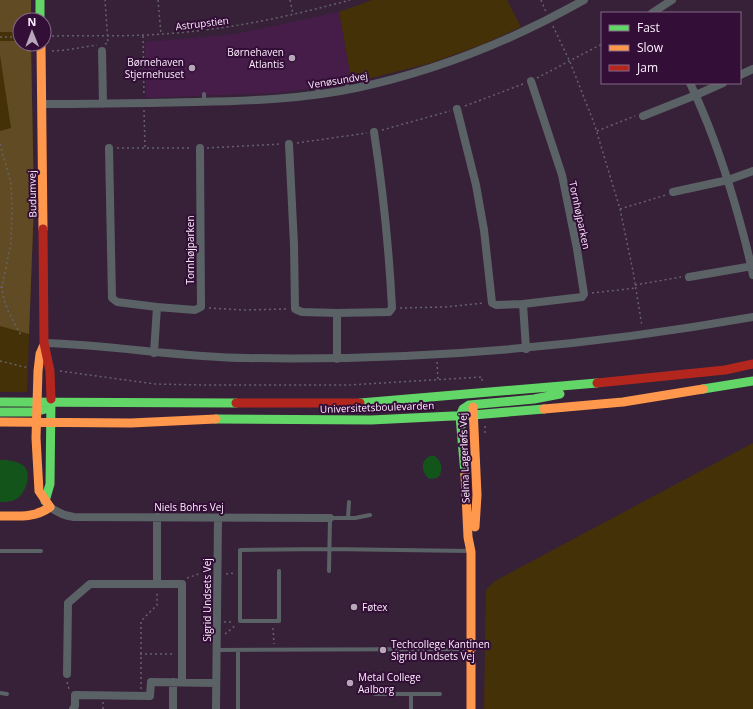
<svg xmlns="http://www.w3.org/2000/svg" width="753" height="709" font-family="'Open Sans',sans-serif">
<rect width="100%" height="100%" fill="#362138"/>
<path fill="#451d48" d="M 339,12 L 352,83 L 277,93 L 146,98 L 145,42 L 235,34 Z"/>
<path fill="#453108" d="M 0,0 L 31,0 L 31,20 L 20,20 L 20,44 L 31,44 L 34,203 L 27,392 L 0,392 Z
M 372,0 L 507,0 L 521,27 L 481,45 L 431,63 L 352,83 L 339,12 Z
M 753,443 L 753,709 L 484,709 L 486,590 L 495,581 Z"/>
<path fill="#614b25" d="M 0,0 L 31,0 L 31,20 L 20,20 L 20,32 L 0,32 Z
M 0,41 L 20,41 L 20,44 L 31,44 L 34,203 L 29,334 L 0,326 L 0,289 L 1,287 L 0,287 L 0,131 L 11,128 L 0,55 Z"/>
<path fill="#13541b" d="M 430,456 L 435,456 C 441,461 443,467 440,475 L 437,478 L 430,479 C 422,474 419,461 430,456 Z
M 0,460 C 8,460 22,461 26,469 C 31,478 25,492 18,498 C 13,502 6,502 0,502 Z"/>
<g fill="none" stroke-linecap="round" stroke-linejoin="round">
<path stroke="#66626c" stroke-width="1.5" stroke-dasharray="2 3" stroke-linecap="butt" d="M 158,0 L 161,34
M 290,0 L 293,14
M 541,0 L 546,12
M 553,26 L 570,62 L 594,123 L 620,209 L 633,271 L 642,326
M 52,36 C 89,35 126,37 162,34 C 226,30 288,17 350,0
M 143,36 L 144,96
M 0,37 L 20,37
M 105,44 L 108,43 L 105,0
M 52,51 L 66,50 L 97,45
M 537,78 L 602,44
M 465,106 L 523,84
M 144,110 L 145,148
M 382,130 L 450,111
M 597,131 L 635,116
M 297,143 L 367,133
M 0,144 L 11,183 L 12,207 L 11,243 L 2,286 L 0,289
M 117,148 L 192,148
M 207,148 L 281,144
M 620,209 L 666,195
M 635,285 L 681,277
M 2,286 C 3,305 12,319 21,335
M 592,293 L 636,288
M 209,308 L 244,310 L 287,309
M 400,308 L 445,307 L 484,303
M 0,361 L 29,368
M 437,362 L 438,380
M 60,371 L 155,384 L 202,385 L 349,385 L 482,377 L 482,383
M 485,433 L 485,424
M 226,574 L 234,573
M 187,578 L 207,571 L 210,572
M 224,622 L 234,622
M 273,628 L 274,644
M 225,634 L 236,625
M 140,654 L 174,654
M 67,682 L 69,689
M 141,689 L 141,621 L 157,605 L 157,592
M 103,709 L 103,702"/>
<path stroke="#5b6266" stroke-width="4" d="M 346,80 L 348,89
M 317,85 L 318,93
M 204,94 L 204,102
M 348,518 L 349,502
M 0,551 L 41,551
M 279,571 L 279,621 L 240,621 L 240,550 L 329,549 L 469,551
M 329,571 L 330,518 L 355,518 L 370,515
M 217,650 L 470,649
M 238,650 L 238,709
M 0,693 L 7,694
M 375,694 L 411,694 L 411,709
M 411,694 L 440,694"/>
<path stroke="#5b6266" stroke-width="8" d="M 652,13 L 672,0
M 102,51 L 103,104
M 740,75 L 753,69
M 690,83 C 708,121 722,160 734,201 C 741,225 748,250 753,275
M 42,104 C 93,104 145,103 196,102 C 249,101 304,99 356,88 C 436,71 513,40 584,0
M 457,109 L 476,185 L 484,230 L 492,303 L 496,305 L 523,304
M 643,116 L 696,95 L 723,83
M 289,144 L 294,245 L 295,309 L 302,312 L 337,313
M 109,148 L 112,298 L 117,302 L 157,307 L 154,353
M 673,192 L 728,180 L 753,171
M 689,277 L 753,266
M 157,307 L 195,310 L 201,307 L 200,148
M 44,343 C 112,345 179,357 247,358 C 417,361 586,347 753,317
M 526,349 L 523,304 L 582,297 L 584,294 L 577,249 L 562,175 L 531,81
M 337,359 L 337,313 L 389,312 L 392,308 C 389,249 383,190 374,132
M 50,507 C 58,513 64,516 74,517 L 330,518
M 157,584 L 182,584 L 182,682
M 67,674 L 68,603 L 90,584 L 157,584 L 157,517
M 73,709 L 75,706 L 75,695 L 150,696 L 151,682 L 216,683
M 173,709 L 173,682
M 216,709 L 218,518"/>
<path stroke="#63d668" stroke-width="9" d="M 40,0 L 40,20
M 703,389 L 753,381
M 0,402 L 236,403
M 360,403 L 597,383
M 0,412 L 32,412 L 45,409
M 216,419 L 371,420 L 473,415 L 544,409
M 465,474 L 460,416 L 463,409 L 469,405 L 534,399 L 560,394
M 45,501 L 50,484 L 51,399"/>
<path stroke="#ff974d" stroke-width="9" d="M 41,44 L 43,229
M 473,407 L 477,495 L 475,527
M 544,409 L 623,402 L 703,389
M 0,422 L 131,423 L 216,419
M 465,474 L 468,537 L 471,552 L 471,709
M 0,516 C 18,516 35,518 50,507 L 39,491 L 36,438 L 38,371 L 40,354 L 43,347"/>
<path stroke="#b3261e" stroke-width="9" d="M 43,229 L 44,343 L 50,371 L 51,399
M 597,383 L 725,370 L 753,364
M 236,403 L 360,403"/>
</g>
<g fill="#b8a7b9" stroke="#330e37" stroke-width="1.5">
<circle cx="292" cy="58" r="4"/>
<circle cx="192" cy="68" r="4"/>
<circle cx="354" cy="607" r="4"/>
<circle cx="383" cy="650" r="4"/>
<circle cx="350" cy="683" r="4"/>
</g>
<g text-anchor="middle" dominant-baseline="central" stroke-width="4" stroke-linejoin="round" paint-order="stroke">
<g font-size="10" fill="#feefff" stroke="#330e37">
<text transform="translate(202 23) rotate(-7)">Astrupstien</text>
<text transform="translate(338 80) rotate(-9)">Venøsundvej</text>
<text transform="translate(32 194) rotate(-91)">Budumvej</text>
<text transform="translate(580 215) rotate(78)">Tornhøjparken</text>
<text transform="translate(190 250) rotate(-90)">Tornhøjparken</text>
<text transform="translate(377 407) rotate(-2)">Universitetsboulevarden</text>
<text transform="translate(464 458) rotate(-92)">Selma Lagerløfs Vej</text>
<text x="189" y="507">Niels Bohrs Vej</text>
<text transform="translate(207 600) rotate(-90)">Sigrid Undsets Vej</text>
</g>
<g font-size="10" fill="#feefff" stroke="#330e37" text-anchor="start">
<text x="284" y="52" text-anchor="end">Børnehaven<tspan x="284" dy="12">Atlantis</tspan></text>
<text x="184" y="62" text-anchor="end">Børnehaven<tspan x="184" dy="12">Stjernehuset</tspan></text>
<text x="362" y="607">Føtex</text>
<text x="391" y="644">Techcollege Kantinen<tspan x="391" dy="12">Sigrid Undsets Vej</tspan></text>
<text x="358" y="677">Metal College<tspan x="358" dy="12">Aalborg</tspan></text>
</g>
</g>
<rect x="601" y="12" width="140" height="72" fill="#330e37" stroke="#846887"/>
<rect x="609" y="25" width="20" height="6" fill="#63d668" stroke="#846887"/>
<text x="637" y="32" font-size="12" fill="#feefff">Fast</text>
<rect x="609" y="45" width="20" height="6" fill="#ff974d" stroke="#846887"/>
<text x="637" y="52" font-size="12" fill="#feefff">Slow</text>
<rect x="609" y="65" width="20" height="6" fill="#b3261e" stroke="#846887"/>
<text x="637" y="72" font-size="12" fill="#feefff">Jam</text>
<g transform="translate(32 32) rotate(359)"><circle r="19" fill="#330e37" stroke="#846887"/>
<path d="M0-3L7 15L0 10L-7 15Z" fill="#b8a7b9"/>
<text y="-6" font-size="11" font-weight="bold" text-anchor="middle" fill="#feefff">N</text>
</g>
</svg>
